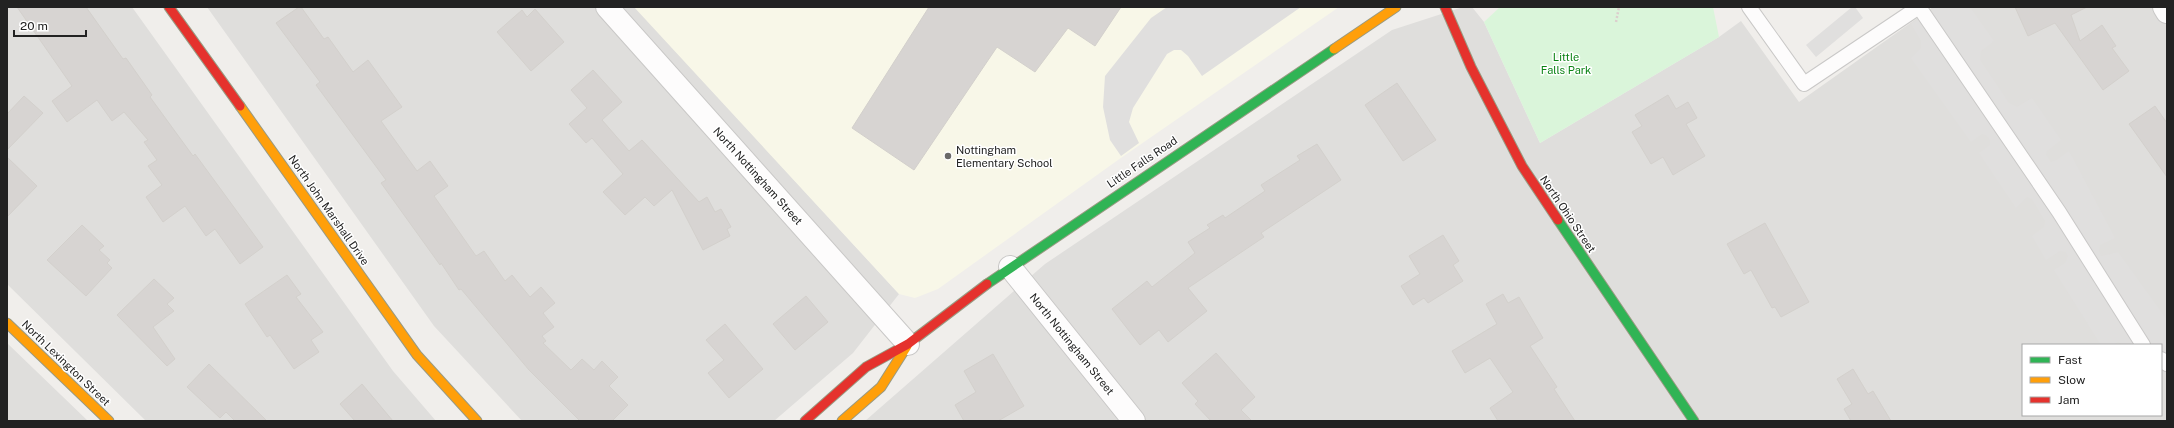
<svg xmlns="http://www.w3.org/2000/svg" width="2174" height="428" font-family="'Public Sans',sans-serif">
<rect width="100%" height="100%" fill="#f0eeeb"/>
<path fill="#dfdedc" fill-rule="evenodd" d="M 7,7 L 132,7 L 393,371 L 436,421 L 146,421 L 7,284 Z
M 207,7 L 635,7 L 899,294 L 853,353 L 774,421 L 522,421 L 434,326 Z
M 1463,7 L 1472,7 L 1484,22 L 1540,143 L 1719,37 L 1741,21 L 1799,102 L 1933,7 L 2167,7 L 2167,421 L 865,421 L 1045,264 L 1392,30 ZM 2023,345 L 2161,345 L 2161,415 L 2023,415 Z
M 7,343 L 88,421 L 7,421 Z"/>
<path fill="#f8f7e8" d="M 634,7 L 1339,7 L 1118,160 L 938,289 L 915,298 L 899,294 Z"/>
<path fill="#daf5da" d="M 1500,7 L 1713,7 L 1719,37 L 1540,143 L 1484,22 Z"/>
<path fill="#e0dfde" d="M 1167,7 L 1301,7 L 1202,76 L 1188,56 L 1181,50 L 1174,50 L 1167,54 L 1133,108 L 1129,122 L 1139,143 L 1121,156 L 1110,140 L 1103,107 L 1105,76 L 1151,18 Z
M 1852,7 L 1855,7 L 1863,18 L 1816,57 L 1806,45 Z
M 1936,7 L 1970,7 L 1994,41 L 1981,51 L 1980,60 L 2009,103 L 2017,107 L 2032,98 L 2061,140 L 2047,151 L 2046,155 L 2051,162 L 2057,160 L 2069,151 L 2115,238 L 2100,245 L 2099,251 L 2101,256 L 2118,252 L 2167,320 L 2167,351 L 2161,356 L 2161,345 L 2123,345 L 2118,342 L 2113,345 L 2101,345 L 2054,270 L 2065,263 L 2068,256 L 2066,252 L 2060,251 L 2046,260 L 2032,236 L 2044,227 L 2045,221 L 2032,199 L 2027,197 L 2016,208 L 1979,153 L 1990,145 L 1990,140 L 1986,135 L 1982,134 L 1971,142 L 1911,58 L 1921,48 L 1921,41 L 1911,24 Z"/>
<path fill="#d7d4d2" stroke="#d3d0cc" d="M 17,7 L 86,7 L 123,59 L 126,58 L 152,95 L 150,97 L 193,156 L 195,154 L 263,247 L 240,264 L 215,229 L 206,236 L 185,206 L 163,222 L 146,197 L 162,185 L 148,166 L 157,160 L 144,142 L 148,140 L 124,112 L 112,121 L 97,100 L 67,122 L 52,101 L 72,86 Z
M 299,7 L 301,7 L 324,39 L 328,37 L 353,72 L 368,60 L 402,107 L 381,121 L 417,171 L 430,161 L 448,186 L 434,196 L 476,256 L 484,251 L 505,281 L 512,275 L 530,297 L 541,287 L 555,303 L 543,313 L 554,327 L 542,336 L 546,341 L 543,343 L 571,370 L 582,359 L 594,370 L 602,361 L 618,377 L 609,386 L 628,405 L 612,421 L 580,421 L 529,370 L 461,289 L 459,290 L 441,263 L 440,265 L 381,183 L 386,180 L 316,85 L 320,82 L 276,23 Z
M 929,7 L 1121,7 L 1095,46 L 1068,28 L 1035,72 L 997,47 L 914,170 L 852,128 Z
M 2015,7 L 2087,7 L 2071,15 L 2080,41 L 2102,25 L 2116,46 L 2112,48 L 2129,71 L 2103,90 L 2055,23 L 2028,36 Z
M 535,9 L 564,42 L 531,71 L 497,32 L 522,10 L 527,17 Z
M 593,70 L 622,102 L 602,120 L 629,151 L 642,140 L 699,202 L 707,197 L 715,212 L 721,209 L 731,227 L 727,229 L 730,236 L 703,250 L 672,190 L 654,206 L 645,197 L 625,215 L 603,192 L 623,174 L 592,138 L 586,143 L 569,124 L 587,108 L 571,90 Z
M 1397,83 L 1436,140 L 1403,161 L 1365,105 Z
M 1668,95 L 1676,109 L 1688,102 L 1697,118 L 1686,124 L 1705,156 L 1673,175 L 1663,157 L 1651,164 L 1632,132 L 1642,126 L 1635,115 Z
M 24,96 L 43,113 L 7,150 L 7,114 Z
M 2155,106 L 2167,123 L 2167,177 L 2129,124 Z
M 1317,144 L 1341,180 L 1261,233 L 1264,237 L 1188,288 L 1207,311 L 1168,342 L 1159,330 L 1140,345 L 1112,309 L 1147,281 L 1152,287 L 1195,253 L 1188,242 L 1210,228 L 1207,225 L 1223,215 L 1225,218 L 1265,191 L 1261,185 L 1300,160 L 1297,156 Z
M 7,157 L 37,186 L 7,217 Z
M 1765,223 L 1809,302 L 1781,317 L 1775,307 L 1772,308 L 1751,270 L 1744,274 L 1727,244 Z
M 82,225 L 104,246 L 99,250 L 110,260 L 107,263 L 112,268 L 86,296 L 47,260 Z
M 1443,235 L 1459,261 L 1453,265 L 1463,281 L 1428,303 L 1424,298 L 1413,305 L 1401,286 L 1420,274 L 1409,256 Z
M 287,275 L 301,294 L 296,297 L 323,332 L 311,340 L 319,352 L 294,369 L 270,335 L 267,337 L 245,304 Z
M 154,279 L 174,298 L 167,304 L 174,311 L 153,327 L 175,359 L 167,366 L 117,315 Z
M 1503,294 L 1508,303 L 1519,297 L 1543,338 L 1530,346 L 1557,387 L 1554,389 L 1575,421 L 1498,421 L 1490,408 L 1513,392 L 1490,358 L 1465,373 L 1452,351 L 1497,324 L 1486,304 Z
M 806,296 L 828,322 L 795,350 L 773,324 Z
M 725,324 L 763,369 L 729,398 L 708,373 L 724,360 L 706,340 Z
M 1216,353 L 1255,397 L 1241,410 L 1252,421 L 1211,421 L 1195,404 L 1198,401 L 1182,383 Z
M 993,354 L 1024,406 L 998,421 L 964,421 L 955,405 L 976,392 L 964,371 Z
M 209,364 L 267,421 L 235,421 L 226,412 L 220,418 L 187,387 Z
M 1853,369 L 1868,394 L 1873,391 L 1891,421 L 1851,421 L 1844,409 L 1852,404 L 1837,379 Z
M 362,384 L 393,421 L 355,421 L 340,404 Z"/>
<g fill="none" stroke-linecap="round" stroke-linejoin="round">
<g stroke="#c9c8c7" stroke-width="16">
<path id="lane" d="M 1749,7 L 1804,84 L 1919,7 L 2059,212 L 2143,345
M 2161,359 L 2167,364"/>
</g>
<g stroke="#c9c8c7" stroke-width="24">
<path id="street" d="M 607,7 L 908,344
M 2164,7 L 2167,12
M 1010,267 L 1134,421"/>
</g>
<g stroke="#999a82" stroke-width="11">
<path id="fast" d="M 1558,220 L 1694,421
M 987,284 L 1334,49"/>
</g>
<g stroke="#999a82" stroke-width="11">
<path id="slow" d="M 1334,49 L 1396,7
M 240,106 L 417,355 L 477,421
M 7,323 L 109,421
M 842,421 L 881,387 L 907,346"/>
</g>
<g stroke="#999a82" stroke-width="11">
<path id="jam" d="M 169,7 L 240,106
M 1445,7 L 1471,67 L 1522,166 L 1558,220
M 805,421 L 866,367 L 908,344 L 987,284"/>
</g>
<path stroke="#dccecd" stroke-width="2.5" stroke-dasharray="2 2" stroke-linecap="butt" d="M 1616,22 L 1619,7"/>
<use href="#lane" stroke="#fdfcfc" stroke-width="14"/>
<use href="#street" stroke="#fdfcfc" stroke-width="22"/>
<use href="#fast" stroke="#30b455" stroke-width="9"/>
<use href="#slow" stroke="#ff9f0a" stroke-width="9"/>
<use href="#jam" stroke="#e5322d" stroke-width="9"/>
</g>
<circle fill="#6a6968" stroke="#fff" stroke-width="1.5" cx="948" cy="156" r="4"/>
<g text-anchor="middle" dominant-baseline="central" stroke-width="3" stroke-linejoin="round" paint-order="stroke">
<g font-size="11" fill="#0c8416" stroke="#fff">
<text x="1566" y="57">Little<tspan x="1566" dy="13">Falls Park</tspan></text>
</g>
<g font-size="11" fill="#222" stroke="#fff" text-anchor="start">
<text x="956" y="150">Nottingham<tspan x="956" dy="13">Elementary School</tspan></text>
</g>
<g font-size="11" fill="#222" stroke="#fff">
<text transform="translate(1142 162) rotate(-34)">Little Falls Road</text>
<text transform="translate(758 176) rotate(48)">North Nottingham Street</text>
<text transform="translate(329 210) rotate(55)">North John Marshall Drive</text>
<text transform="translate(1568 214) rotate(56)">North Ohio Street</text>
<text transform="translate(1072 344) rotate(51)">North Nottingham Street</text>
<text transform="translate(66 363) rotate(44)">North Lexington Street</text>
</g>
</g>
<rect width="2174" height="428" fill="none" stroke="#222222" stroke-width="16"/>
<rect x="2022" y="344" width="140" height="72" fill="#ffffff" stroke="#a7a7a7"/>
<rect x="2030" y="357" width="20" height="6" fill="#30b455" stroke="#a7a7a7"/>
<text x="2058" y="364" font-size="12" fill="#222222">Fast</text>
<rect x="2030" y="377" width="20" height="6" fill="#ff9f0a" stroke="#a7a7a7"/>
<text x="2058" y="384" font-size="12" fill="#222222">Slow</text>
<rect x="2030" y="397" width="20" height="6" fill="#e5322d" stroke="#a7a7a7"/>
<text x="2058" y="404" font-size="12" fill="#222222">Jam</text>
<path d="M14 30v6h72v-6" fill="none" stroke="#222222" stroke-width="2"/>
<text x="20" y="30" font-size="12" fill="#222222" stroke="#ffffff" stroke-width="3" paint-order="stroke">20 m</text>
</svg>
